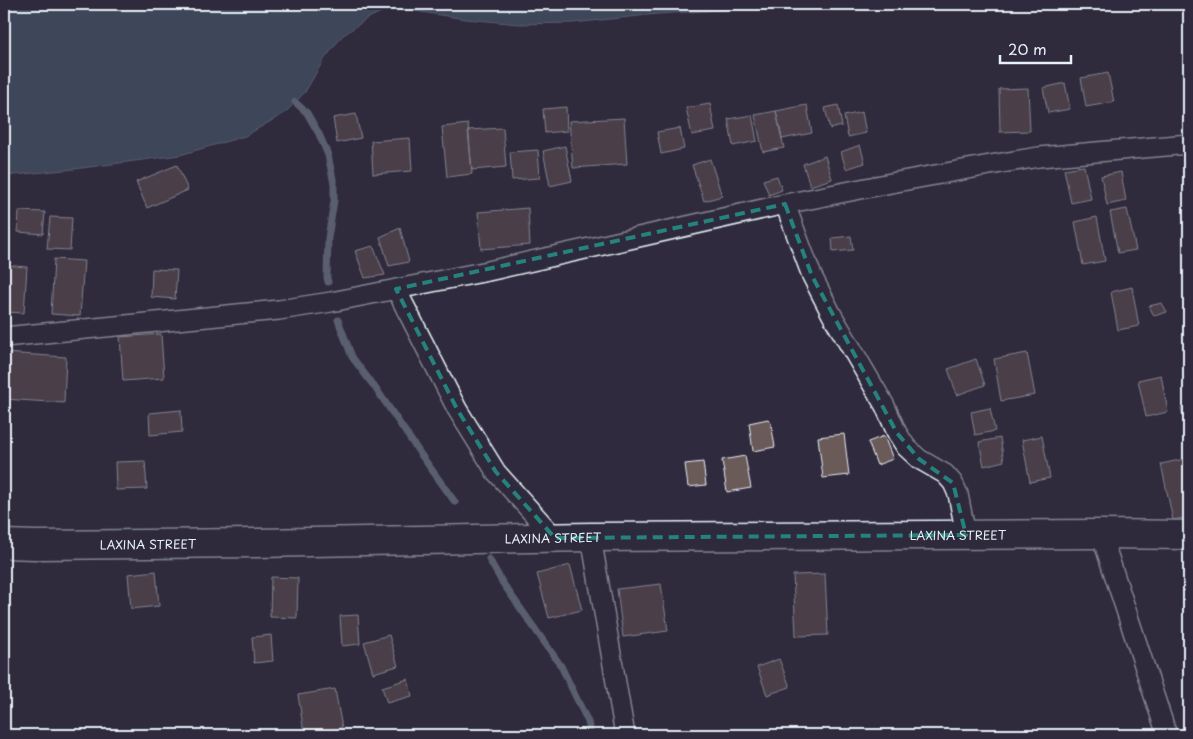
<svg xmlns="http://www.w3.org/2000/svg" width="1193" height="739" font-family="'Playpen Sans',sans-serif">
<rect width="100%" height="100%" fill="#2f2a3d"/>
<filter id="ink" filterUnits="userSpaceOnUse"><feTurbulence type="fractalNoise" baseFrequency=".02" numOctaves="2"/><feDisplacementMap in="SourceGraphic" scale="10" xChannelSelector="R" yChannelSelector="G"/><feConvolveMatrix kernelMatrix="1 2 1 2 8 2 1 2 1" color-interpolation-filters="sRGB"/></filter>
<g filter="url(#ink)">
<path fill="#51687c" stroke="#8d9fae" d="M 4,4 L 798,4 L 786,6 L 657,14 L 573,23 L 519,24 L 466,19 L 408,10 L 386,10 L 368,18 L 342,36 L 323,61 L 305,92 L 285,113 L 245,136 L 180,155 L 74,169 L 4,176 Z"/>
<g fill="none" stroke-linecap="round" stroke-linejoin="round">
<path stroke="#8d9fae" stroke-width="7" d="M 295,102 L 307,113 L 319,134 L 328,155 L 334,184 L 334,201 L 328,238 L 327,278 L 328,282
M 338,320 L 352,357 L 379,393 L 419,452 L 455,502
M 489,559 L 502,582 L 561,666 L 588,722 L 591,735"/>
</g>
<path fill="#6a5a58" stroke="#e8f1f8" d="M 1108,73 L 1114,102 L 1086,107 L 1081,78 Z
M 1065,83 L 1070,109 L 1048,113 L 1043,88 Z
M 1028,88 L 1030,131 L 1000,132 L 999,89 Z
M 710,104 L 715,131 L 692,135 L 686,108 Z
M 807,105 L 812,133 L 782,139 L 776,111 Z
M 838,105 L 842,126 L 830,129 L 825,108 Z
M 566,107 L 567,131 L 545,133 L 543,109 Z
M 776,111 L 784,148 L 763,152 L 755,115 Z
M 862,112 L 866,133 L 848,137 L 844,116 Z
M 356,114 L 361,138 L 337,143 L 333,118 Z
M 752,115 L 757,141 L 733,146 L 728,119 Z
M 624,118 L 627,164 L 573,168 L 569,121 Z
M 468,124 L 472,174 L 447,177 L 442,127 Z
M 503,128 L 506,167 L 472,170 L 468,130 Z
M 680,128 L 684,149 L 661,154 L 657,132 Z
M 410,138 L 412,171 L 373,174 L 371,141 Z
M 860,145 L 865,163 L 846,169 L 841,152 Z
M 565,146 L 572,181 L 550,186 L 543,151 Z
M 538,150 L 540,178 L 512,180 L 510,152 Z
M 825,156 L 832,179 L 810,186 L 803,164 Z
M 710,159 L 722,196 L 704,201 L 692,165 Z
M 177,165 L 188,190 L 147,208 L 136,182 Z
M 1084,166 L 1091,199 L 1071,203 L 1064,169 Z
M 1121,172 L 1126,201 L 1107,205 L 1101,176 Z
M 777,176 L 782,190 L 769,195 L 763,180 Z
M 528,208 L 530,245 L 481,249 L 478,212 Z
M 1127,209 L 1136,250 L 1118,253 L 1110,212 Z
M 19,211 L 45,212 L 43,234 L 18,232 Z
M 50,217 L 72,218 L 70,250 L 47,249 Z
M 1097,217 L 1105,261 L 1083,265 L 1075,222 Z
M 400,228 L 409,262 L 389,266 L 380,237 Z
M 851,236 L 853,250 L 833,252 L 832,238 Z
M 373,246 L 385,275 L 365,278 L 355,251 Z
M 54,259 L 84,261 L 80,316 L 51,314 Z
M 4,265 L 27,267 L 24,313 L 4,312 Z
M 152,269 L 177,270 L 175,299 L 151,297 Z
M 1132,287 L 1139,326 L 1118,330 L 1111,292 Z
M 1162,303 L 1167,312 L 1154,316 L 1149,306 Z
M 161,334 L 164,378 L 123,381 L 120,337 Z
M 4,353 L 66,357 L 64,403 L 4,399 Z
M 1027,353 L 1035,395 L 1001,401 L 994,359 Z
M 976,359 L 985,385 L 957,395 L 948,369 Z
M 1189,360 L 1189,386 L 1183,362 Z
M 1161,375 L 1168,412 L 1146,417 L 1138,380 Z
M 1189,406 L 1189,439 L 1188,439 L 1181,408 Z
M 990,408 L 995,431 L 975,435 L 971,412 Z
M 181,410 L 182,432 L 150,435 L 149,413 Z
M 768,419 L 771,423 L 775,447 L 753,451 L 749,423 Z
M 844,434 L 849,475 L 823,478 L 818,437 Z
M 884,436 L 893,459 L 877,465 L 868,442 Z
M 1042,436 L 1050,478 L 1030,482 L 1022,440 Z
M 1000,438 L 1004,461 L 984,466 L 979,442 Z
M 745,456 L 751,488 L 727,492 L 722,460 Z
M 1189,458 L 1189,517 L 1173,520 L 1161,464 Z
M 145,461 L 147,489 L 116,490 L 115,462 Z
M 703,462 L 706,485 L 688,487 L 685,464 Z
M 570,565 L 582,610 L 549,618 L 537,574 Z
M 156,571 L 159,606 L 131,609 L 128,574 Z
M 825,574 L 828,635 L 796,636 L 793,575 Z
M 271,577 L 298,578 L 297,618 L 270,617 Z
M 661,584 L 668,631 L 623,637 L 617,589 Z
M 358,615 L 360,644 L 342,646 L 340,616 Z
M 271,635 L 273,661 L 254,663 L 252,637 Z
M 389,635 L 398,666 L 373,673 L 364,642 Z
M 779,659 L 790,687 L 767,695 L 757,667 Z
M 408,679 L 412,696 L 387,703 L 382,687 Z
M 335,689 L 342,728 L 304,733 L 298,695 Z"/>
<g fill="none" stroke-linecap="round" stroke-linejoin="round">
<g stroke="#e8f1f8" stroke-width="22">
<path id="street" d="M 785,204 L 812,276 L 832,315 L 885,406 L 897,433 L 906,447 L 919,459 L 945,474 L 953,483 L 958,494 L 966,535
M 396,289 L 457,409 L 496,472 L 555,538
M 4,337 L 279,310 L 331,302 L 488,271 L 785,204 L 891,183 L 990,165 L 1039,157 L 1189,144
M 1101,534 L 1167,735
M 591,537 L 625,735"/>
</g>
<g stroke="#e8f1f8" stroke-width="31">
<g id="primary">
<path id="s1" d="M 4,544 L 36,545 L 256,543 L 591,537 L 1101,534 L 1189,535"/>
</g>
</g>
<use href="#street" stroke="#2f2a3d" stroke-width="19"/>
<use href="#primary" stroke="#2f2a3d" stroke-width="28"/>
</g>
</g>
<path d="M0 0H1193V739H0ZM 785,204 L 812,276 L 897,433 L 919,459 L 953,483 L 966,535 L 555,538 L 496,472 L 457,409 L 396,289 Z" fill="#2f2a3d" fill-opacity=".55" fill-rule="evenodd"/>
<path fill="none" stroke="#25827c" stroke-width="4" stroke-dasharray="10 6" stroke-linejoin="round" d="M 785,204 L 812,276 L 897,433 L 919,459 L 953,483 L 966,535 L 555,538 L 496,472 L 457,409 L 396,289 Z"/>
<g text-anchor="middle" dominant-baseline="central" stroke-width="4" stroke-linejoin="round" paint-order="stroke">
<g font-size="12" fill="#e8f1f8" stroke="#2f2a3d">
<text stroke="none"><textPath href="#s1" startOffset="954">LAXINA STREET</textPath></text>
<text stroke="none"><textPath href="#s1" startOffset="549">LAXINA STREET</textPath></text>
<text stroke="none"><textPath href="#s1" startOffset="144">LAXINA STREET</textPath></text>
</g>
</g>
<rect width="1193" height="739" fill="none" stroke="#2f2a3d" stroke-width="20"/>
<rect x="10" y="10" width="1173" height="719" fill="none" stroke="#e8f1f8" stroke-width="2" filter="url(#ink)"/>
<path d="M1000 55v8h71v-8" fill="none" stroke="#e8f1f8" stroke-width="2.5"/>
<text x="1008" y="55" font-size="15" fill="#e8f1f8" stroke="#2f2a3d" stroke-width="4" paint-order="stroke">20 m</text>
</svg>
